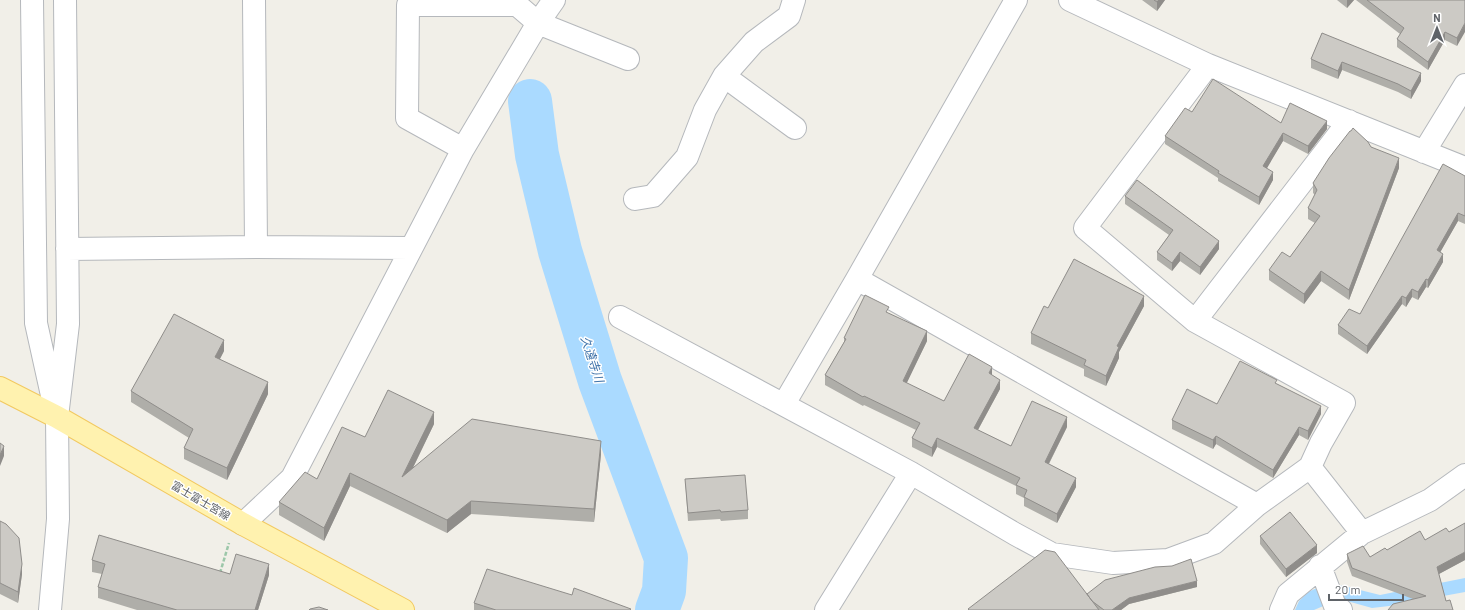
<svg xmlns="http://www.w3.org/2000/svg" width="1465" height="610" font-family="Barlow,'Noto Sans JP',sans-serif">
<rect width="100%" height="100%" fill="#f1efe8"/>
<path fill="#aadaff" d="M 1465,578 L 1465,592 L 1389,606 L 1372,608 L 1347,601 L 1335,601 L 1314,610 L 1295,610 L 1299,601 L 1308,592 L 1326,584 L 1344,586 L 1380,595 Z"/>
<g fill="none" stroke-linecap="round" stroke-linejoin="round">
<path stroke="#aadaff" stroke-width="44" d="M 530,101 L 537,155 L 560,251 L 600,381 L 666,558 L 664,591 L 657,610"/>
<g stroke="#b5b8bc" stroke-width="24">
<path id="minor" d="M 32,0 L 36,323 L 53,400
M 254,0 L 256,247
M 1070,0 L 1208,65 L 1465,168
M 724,76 L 795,128
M 463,149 L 407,118 L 408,5 L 517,5 L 538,23 L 628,59
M 1424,152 L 1465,85
M 635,199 L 653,196 L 687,157 L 705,110 L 724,76 L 754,42 L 789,16 L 794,0
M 67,249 L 256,247 L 410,248
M 857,279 L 1257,505
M 620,317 L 911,473 L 1015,534 L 1052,554 L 1113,563 L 1168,560 L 1214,543 L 1257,505 L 1310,467 L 1321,443 L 1344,403 L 1195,321 L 1085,228 L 1208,65
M 1195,321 L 1349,121
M 784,404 L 857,279 L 1016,0
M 1310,467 L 1362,533
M 243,524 L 292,478 L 463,149 L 538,23 L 554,0
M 1320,566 L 1335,606 L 1341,610
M 50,610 L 58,519 L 57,417 L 68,324 L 65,0
M 826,610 L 911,473
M 1281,610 L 1288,594 L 1362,533 L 1430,500 L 1465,475"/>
</g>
<g stroke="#f2c960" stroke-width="24">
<path id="major" d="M 0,388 L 57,417 L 243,524 L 403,610"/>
</g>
<path stroke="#9cc7a9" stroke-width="2.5" stroke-dasharray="4 2" stroke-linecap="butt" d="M 220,573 L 229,543"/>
<use href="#minor" stroke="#fff" stroke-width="22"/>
<use href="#major" stroke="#fff2af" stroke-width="22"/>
</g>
<path fill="#afaea9" d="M 1142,0 L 1165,0 L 1157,11 Z
M 1337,0 L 1354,0 L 1347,8 Z
M 1356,0 L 1465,0 L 1457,46 L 1445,40 L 1428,70 L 1397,47 L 1397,39 L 1400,34 Z
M 1322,33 L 1421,81 L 1411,99 L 1398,92 L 1342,70 L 1338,79 L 1311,68 L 1311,59 Z
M 1192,112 L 1281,123 L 1327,129 L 1308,154 L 1283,141 L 1266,168 L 1273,180 L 1259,205 L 1218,181 L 1218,178 L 1165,144 L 1165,136 Z
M 1371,147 L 1399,168 L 1349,300 L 1321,281 L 1304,304 L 1269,280 L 1269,270 L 1290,257 L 1315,223 L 1308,219 L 1308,208 L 1315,195 L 1313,193 L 1313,183 Z
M 1465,176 L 1465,224 L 1458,221 L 1440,252 L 1443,262 L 1428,288 L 1426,287 L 1418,300 L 1412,297 L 1406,307 L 1402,304 L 1367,354 L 1338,334 L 1338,325 L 1360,314 Z
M 1125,196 L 1219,249 L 1200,275 L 1180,261 L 1172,271 L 1157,260 L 1157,252 L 1169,235 L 1125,204 Z
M 1144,306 L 1119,352 L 1119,358 L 1106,386 L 1084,376 L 1084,369 L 1031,344 L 1031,333 L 1048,308 Z
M 889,313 L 927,341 L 906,383 L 944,401 L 992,375 L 1000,389 L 978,430 L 1011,446 L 1067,427 L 1049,464 L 1076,487 L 1057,523 L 1024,506 L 1024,498 L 1016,494 L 1016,486 L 937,447 L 932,457 L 912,447 L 912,438 L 916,430 L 864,405 L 863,406 L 825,385 L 825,375 L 844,342 L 844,338 Z
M 224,351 L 220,359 L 268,394 L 227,480 L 184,459 L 184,448 L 189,438 L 131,402 L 131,391 Z
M 1277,384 L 1321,414 L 1308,440 L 1299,435 L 1273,478 L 1216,444 L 1213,449 L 1172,429 L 1172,420 Z
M 434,424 L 413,468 L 601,454 L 594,522 L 471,514 L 447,533 L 350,486 L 324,541 L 279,515 L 279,502 L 317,479 L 365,437 Z
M 685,479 L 748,510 L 748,519 L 721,521 L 720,519 L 688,521 Z
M 0,521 L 22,574 L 18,603 L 0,594 Z
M 1260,536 L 1317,553 L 1286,577 L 1260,544 Z
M 1425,540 L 1465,560 L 1439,574 L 1446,601 L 1413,599 L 1352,576 L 1347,562 L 1347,554 L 1370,557 L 1387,550 Z
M 92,560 L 230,574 L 269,575 L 258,610 L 137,610 L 98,598 L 98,587 L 102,574 L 92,572 Z
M 1197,587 L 1129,604 L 1121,610 L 968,610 L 968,609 L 1087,594 Z
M 572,595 L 631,610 L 474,610 L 474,603 Z"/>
<path fill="#8f8d8a" d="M 1159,0 L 1165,0 L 1157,11 L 1157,2 Z
M 1347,0 L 1354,0 L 1347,8 Z
M 1465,23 L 1465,32 L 1457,46 L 1457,38 Z
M 1445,32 L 1445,40 L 1428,70 L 1428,62 Z
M 1342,62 L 1342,70 L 1338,79 L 1338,71 Z
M 1421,73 L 1421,81 L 1411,99 L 1411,91 Z
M 1327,121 L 1327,129 L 1308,154 L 1308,146 Z
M 1283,133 L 1283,141 L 1263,175 L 1263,166 Z
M 1399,158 L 1399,168 L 1349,300 L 1349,290 Z
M 1273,172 L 1273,180 L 1259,205 L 1259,197 Z
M 1458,213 L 1458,221 L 1437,258 L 1437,250 Z
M 1219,241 L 1219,249 L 1200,275 L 1200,267 Z
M 1180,252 L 1180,261 L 1172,271 L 1172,263 Z
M 1443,254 L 1443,262 L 1428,288 L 1428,280 Z
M 1321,271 L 1321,281 L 1304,304 L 1304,294 Z
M 1426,279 L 1426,287 L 1418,300 L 1418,292 Z
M 1412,289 L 1412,297 L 1406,307 L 1406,298 Z
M 1144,296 L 1144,306 L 1119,352 L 1119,358 L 1106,386 L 1106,376 L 1117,346 Z
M 1402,296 L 1402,304 L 1367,354 L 1367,346 Z
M 927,331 L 927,341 L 903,391 L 903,381 Z
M 224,340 L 224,351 L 215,368 L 215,357 Z
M 992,367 L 992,376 L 989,373 Z
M 1000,380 L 1000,389 L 974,437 L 974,428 Z
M 268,382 L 268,394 L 227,480 L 227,468 Z
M 1321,406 L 1321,414 L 1308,440 L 1308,431 Z
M 434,412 L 434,424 L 402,490 L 402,477 Z
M 1067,417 L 1067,427 L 1045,471 L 1045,462 Z
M 1299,427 L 1299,435 L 1273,478 L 1273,470 Z
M 1216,436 L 1216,444 L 1213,449 L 1213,440 Z
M 937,438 L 937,447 L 932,457 L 932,448 Z
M 601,441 L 601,454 L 594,522 L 594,509 Z
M 4,446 L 4,456 L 0,466 L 0,455 Z
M 350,473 L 350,486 L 324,541 L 324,528 Z
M 1076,478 L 1076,487 L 1057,523 L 1057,514 Z
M 471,501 L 471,514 L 447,533 L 447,520 Z
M 1317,545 L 1317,553 L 1286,577 L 1286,569 Z
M 1465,552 L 1465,560 L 1437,575 L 1437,567 Z
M 22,564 L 22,574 L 18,603 L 18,592 Z
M 269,564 L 269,575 L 258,610 L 255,610 Z
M 1197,581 L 1197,587 L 1129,604 L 1121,610 L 1112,610 L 1129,598 Z"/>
<path fill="#cccac5" stroke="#8f8d8a" d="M 1154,0 L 1159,0 L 1157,2 Z
M 1367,0 L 1465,0 L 1465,23 L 1457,38 L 1445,32 L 1428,62 L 1397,39 L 1404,28 Z
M 1322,33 L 1421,73 L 1411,91 L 1398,84 L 1342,62 L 1338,71 L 1311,59 Z
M 1213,79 L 1281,123 L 1290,103 L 1327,121 L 1308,146 L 1283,133 L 1263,166 L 1273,172 L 1259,197 L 1218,173 L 1219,171 L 1165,136 L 1185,108 L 1192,112 Z
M 1353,128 L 1368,142 L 1371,147 L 1399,158 L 1349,290 L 1321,271 L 1304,294 L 1269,270 L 1282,252 L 1290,257 L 1320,216 L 1308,208 L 1317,190 L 1313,183 L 1329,158 L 1350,131 L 1351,131 Z
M 1443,164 L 1465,176 L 1465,216 L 1458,213 L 1437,250 L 1443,254 L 1428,280 L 1426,279 L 1418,292 L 1412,289 L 1406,298 L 1402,296 L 1367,346 L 1338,325 L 1349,309 L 1360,314 Z
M 1137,180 L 1219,241 L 1200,267 L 1180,252 L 1172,263 L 1157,252 L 1173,230 L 1125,196 Z
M 1074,259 L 1144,296 L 1117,346 L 1119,347 L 1106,376 L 1084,365 L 1086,360 L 1031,333 L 1044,306 L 1048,308 Z
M 865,295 L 889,307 L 886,312 L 927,331 L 903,381 L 944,401 L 969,354 L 992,367 L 989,373 L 1000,380 L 974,428 L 1011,446 L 1032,401 L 1067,417 L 1045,462 L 1076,478 L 1057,514 L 1024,497 L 1027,490 L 1016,485 L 1020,478 L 937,438 L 932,448 L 912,438 L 920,423 L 864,396 L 863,397 L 825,375 L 846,339 L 844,338 Z
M 174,314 L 224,340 L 215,357 L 268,382 L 227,468 L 184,448 L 193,429 L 131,391 Z
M 1240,361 L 1277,380 L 1275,383 L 1321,406 L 1308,431 L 1299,427 L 1273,470 L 1216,436 L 1213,440 L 1172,420 L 1187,389 L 1217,404 Z
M 388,390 L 434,412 L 402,477 L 472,419 L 601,441 L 594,509 L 471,501 L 447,520 L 350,473 L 324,528 L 279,502 L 305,472 L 317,479 L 342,427 L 365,437 Z
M 0,443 L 4,446 L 0,455 Z
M 745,475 L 748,510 L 721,512 L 720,510 L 688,513 L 685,479 Z
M 1290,512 L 1317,545 L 1286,569 L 1260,536 Z
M 0,521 L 6,524 L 19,538 L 22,564 L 18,592 L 0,583 Z
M 1465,523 L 1465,552 L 1437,567 L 1446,601 L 1450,600 L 1453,610 L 1388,610 L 1393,604 L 1426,596 L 1352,568 L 1347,554 L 1363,546 L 1370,557 L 1385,548 L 1387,550 L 1420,531 L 1425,540 L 1446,528 L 1449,532 Z
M 99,535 L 230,574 L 236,554 L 269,564 L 255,610 L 177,610 L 98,587 L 105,564 L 92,560 Z
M 1045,550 L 1055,552 L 1099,610 L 969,610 L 968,609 Z
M 1191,559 L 1197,581 L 1129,598 L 1112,610 L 1104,610 L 1092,601 L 1087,594 L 1105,580 L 1155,567 L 1172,566 Z
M 487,569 L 572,595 L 574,588 L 631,609 L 630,610 L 496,610 L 474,603 Z
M 319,607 L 328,610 L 309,610 L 310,609 Z"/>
<g text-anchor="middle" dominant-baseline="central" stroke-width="3" stroke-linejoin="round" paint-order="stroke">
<g font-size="11" fill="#5f6368" stroke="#fff">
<text transform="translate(201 500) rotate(30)">富士富士宮線</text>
</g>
<g font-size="12" font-style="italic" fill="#4174aa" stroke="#fff">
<text transform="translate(593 359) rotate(72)">久遠寺川</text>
</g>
</g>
<g transform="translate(1437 28)" stroke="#ffffff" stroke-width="3" paint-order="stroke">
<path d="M0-3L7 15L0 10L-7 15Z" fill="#5f6368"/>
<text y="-6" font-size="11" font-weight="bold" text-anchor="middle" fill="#5f6368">N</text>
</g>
<path d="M1329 594v6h74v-6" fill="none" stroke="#5f6368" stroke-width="2"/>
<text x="1335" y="594" font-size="12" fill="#5f6368" stroke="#ffffff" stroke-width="3" paint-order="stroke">20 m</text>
</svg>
